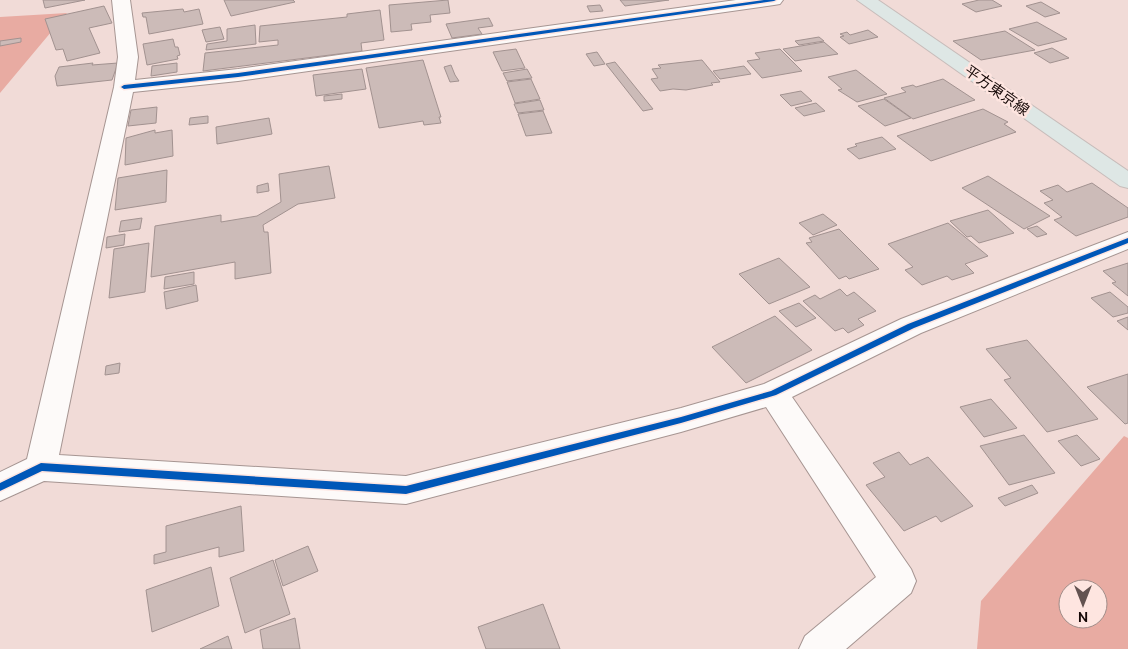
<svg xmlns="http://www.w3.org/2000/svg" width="1128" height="649" font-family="Ubuntu,'Noto Sans JP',sans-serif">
<rect width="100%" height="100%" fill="#f1dbd7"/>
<path fill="#e8aba2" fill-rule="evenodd" d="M 67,13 L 0,93 L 0,17 Z
M 1124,436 L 1128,438 L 1128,649 L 977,649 L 981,601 ZM 1068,589 L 1098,589 L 1098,619 L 1068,619 Z"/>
<path fill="#ccbbb8" stroke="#a29290" d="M 43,0 L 85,0 L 45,8 Z
M 224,0 L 293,0 L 295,2 L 231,16 Z
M 448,0 L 450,13 L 430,15 L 431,22 L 411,24 L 412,30 L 391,32 L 389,5 Z
M 620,0 L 669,0 L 625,6 Z
M 979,0 L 992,0 L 1002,6 L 976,12 L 962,4 Z
M 1041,2 L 1060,13 L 1045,17 L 1026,6 Z
M 600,5 L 603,11 L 590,12 L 587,6 Z
M 104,6 L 112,23 L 89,28 L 100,53 L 67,61 L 63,49 L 56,50 L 45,19 Z
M 183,9 L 184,12 L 199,9 L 203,24 L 149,34 L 146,17 L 143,17 L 142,13 Z
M 380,10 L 384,40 L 361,43 L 362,51 L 203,71 L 205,53 L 278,45 L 278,40 L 259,42 L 260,26 L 347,17 L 347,14 Z
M 489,18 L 493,26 L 478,28 L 482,34 L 452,38 L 446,24 Z
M 1037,22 L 1067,39 L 1038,46 L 1009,29 Z
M 255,25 L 256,44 L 206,50 L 207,44 L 227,41 L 227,29 Z
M 220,27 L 224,39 L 206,42 L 202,30 Z
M 868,30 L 878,37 L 849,44 L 840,37 L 844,36 L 840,34 L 847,32 L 850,35 Z
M 1005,31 L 1035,50 L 981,60 L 953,41 Z
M 819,37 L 824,41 L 799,45 L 795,41 Z
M 21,38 L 21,42 L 0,46 L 0,41 Z
M 173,39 L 175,47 L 178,47 L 180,55 L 177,56 L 178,59 L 147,65 L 143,44 Z
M 824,42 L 838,54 L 795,61 L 783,49 Z
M 1052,48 L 1069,58 L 1050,63 L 1034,53 Z
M 516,49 L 525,68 L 502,71 L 493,52 Z
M 780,49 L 802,71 L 762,78 L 747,61 L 760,59 L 755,53 Z
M 597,52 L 605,64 L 594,66 L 586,54 Z
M 423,60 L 441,117 L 439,117 L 441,123 L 424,125 L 423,121 L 379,128 L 366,68 Z
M 702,60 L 720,82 L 711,83 L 713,85 L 686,90 L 673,89 L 660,91 L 651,79 L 658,78 L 652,69 L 661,68 L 658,65 Z
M 615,62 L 653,109 L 643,111 L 606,64 Z
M 93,63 L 92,65 L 118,63 L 112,80 L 57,86 L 55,76 L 59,67 Z
M 177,63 L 177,72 L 151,76 L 152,66 Z
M 451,65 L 455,75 L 459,81 L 450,82 L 444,67 Z
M 744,66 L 751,74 L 720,79 L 713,71 Z
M 362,69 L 366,89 L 316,96 L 313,75 Z
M 527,69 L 532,78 L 507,81 L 503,73 Z
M 856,70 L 887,94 L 857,102 L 838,90 L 842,89 L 828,77 Z
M 531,79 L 540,99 L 515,103 L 507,82 Z
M 943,79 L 975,100 L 913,119 L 884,98 L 906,92 L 901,88 L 913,85 L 916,87 Z
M 801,91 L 812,101 L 791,106 L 780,95 Z
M 342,94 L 342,99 L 324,101 L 324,96 Z
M 884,99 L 911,118 L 885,126 L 858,106 Z
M 540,100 L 544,110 L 518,113 L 514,104 Z
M 816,103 L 825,111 L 804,116 L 795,108 Z
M 157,107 L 156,123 L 128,126 L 131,110 Z
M 983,109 L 1008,122 L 1004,124 L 1016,132 L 931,161 L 897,136 Z
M 543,111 L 552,133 L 526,136 L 518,114 Z
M 208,116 L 208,123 L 189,125 L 190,118 Z
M 269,118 L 272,134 L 217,144 L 216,127 Z
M 155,130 L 155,133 L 172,130 L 173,156 L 125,165 L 126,138 Z
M 882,137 L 896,149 L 859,159 L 847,149 L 857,146 L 855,144 Z
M 329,166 L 335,198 L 298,204 L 263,225 L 264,232 L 268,232 L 271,273 L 235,279 L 235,262 L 151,277 L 155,226 L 221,215 L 221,222 L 257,216 L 281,202 L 279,174 Z
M 167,170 L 166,202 L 115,210 L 118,178 Z
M 988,176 L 1050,216 L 1024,229 L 962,188 Z
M 268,183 L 269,191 L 257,193 L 257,186 Z
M 1092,183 L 1128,208 L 1128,217 L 1076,236 L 1054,220 L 1062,217 L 1044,203 L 1053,200 L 1040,191 L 1058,185 L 1067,192 Z
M 988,210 L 1014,233 L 979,243 L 971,236 L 967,237 L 950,221 Z
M 823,214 L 837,225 L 813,235 L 799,223 Z
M 142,218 L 140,229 L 119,232 L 121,221 Z
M 948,223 L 988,256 L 965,264 L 974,273 L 952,280 L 947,276 L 922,285 L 905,270 L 913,267 L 888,244 Z
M 1037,226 L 1047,234 L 1037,237 L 1027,229 Z
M 839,229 L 879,269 L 849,279 L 846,276 L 839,279 L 806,243 L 812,242 L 809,238 Z
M 125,234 L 124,245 L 106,248 L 107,237 Z
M 149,243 L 145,292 L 109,298 L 114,249 Z
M 779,258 L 810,287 L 769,304 L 739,274 Z
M 1128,263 L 1128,296 L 1112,283 L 1116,282 L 1103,271 Z
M 194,272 L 194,284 L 164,289 L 165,277 Z
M 196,285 L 198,301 L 166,309 L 164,292 Z
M 840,289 L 847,296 L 854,292 L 876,311 L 858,319 L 864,325 L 848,333 L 843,328 L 835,331 L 803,301 L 815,295 L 820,299 Z
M 1110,292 L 1128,307 L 1128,313 L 1113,317 L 1091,298 Z
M 799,303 L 816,318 L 796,327 L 779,311 Z
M 775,316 L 812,350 L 746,383 L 712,347 Z
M 1128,317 L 1128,330 L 1117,321 Z
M 1027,340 L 1098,419 L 1047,432 L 1004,380 L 1011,378 L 986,349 Z
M 120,363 L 119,373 L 105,375 L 106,366 Z
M 1128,374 L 1128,423 L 1125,424 L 1087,387 Z
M 991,399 L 1017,428 L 984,437 L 960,407 Z
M 1024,435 L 1055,473 L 1009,485 L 980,446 Z
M 1077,435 L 1100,459 L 1081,466 L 1058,441 Z
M 899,452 L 910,465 L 928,457 L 973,506 L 941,522 L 936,516 L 904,531 L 866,485 L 885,477 L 873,463 Z
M 1032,485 L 1038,493 L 1005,506 L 998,498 Z
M 241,506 L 244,551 L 219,557 L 219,547 L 154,564 L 154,555 L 166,552 L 166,526 Z
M 308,546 L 318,571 L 283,586 L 275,560 Z
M 273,560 L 290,614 L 245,633 L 230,578 Z
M 211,567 L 219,606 L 152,632 L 146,590 Z
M 543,604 L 560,649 L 486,649 L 478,627 Z
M 295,618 L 300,649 L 263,649 L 260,630 Z
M 228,636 L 232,649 L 200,649 Z"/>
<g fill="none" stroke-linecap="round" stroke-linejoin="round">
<g stroke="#a69592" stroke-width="2">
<path id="minor" d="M 112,0 L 130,0 L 138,57 L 135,80 L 238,69 L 736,0 L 783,0 L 780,4 L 774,5 L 238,81 L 133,92 L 59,455 L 406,476 L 681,408 L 764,384 L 901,319 L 1128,232 L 1128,249 L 921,333 L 792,397 L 911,569 L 916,581 L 911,593 L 846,649 L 799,649 L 805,636 L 876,577 L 766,407 L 681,432 L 406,504 L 44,481 L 0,501 L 0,472 L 27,459 L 114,87 L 118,57 Z"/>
</g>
<g stroke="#c7bcba" stroke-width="2">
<path id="major" d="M 857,0 L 878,0 L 1128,171 L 1128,188 L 1120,186 Z"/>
</g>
<use href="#minor" fill="#fdfaf9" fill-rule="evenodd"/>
<use href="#major" fill="#dee7e5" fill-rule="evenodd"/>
<g stroke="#fee5e0" stroke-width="3">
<path id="cycleway" d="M 764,0 L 776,0 L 774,1 L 238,77 L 124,89 L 121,87 L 124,85 L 238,73 Z
M 1128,238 L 1128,243 L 914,328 L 776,395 L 681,423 L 406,494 L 42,471 L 0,491 L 0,483 L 41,463 L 406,486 L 681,417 L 771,391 L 908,324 Z"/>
</g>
<use href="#cycleway" fill="#0057b8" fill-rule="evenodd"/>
</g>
<g text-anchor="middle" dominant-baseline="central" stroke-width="5" stroke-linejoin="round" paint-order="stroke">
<g font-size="15" fill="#160907" stroke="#fee5e0">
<text transform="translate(997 90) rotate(35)">平方東京線</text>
</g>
</g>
<g transform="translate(1083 604) rotate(180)"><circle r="24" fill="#fee5e0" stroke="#a18d89"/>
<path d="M0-4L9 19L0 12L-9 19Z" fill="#635250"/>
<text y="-8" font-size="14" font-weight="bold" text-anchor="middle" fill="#160907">N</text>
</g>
</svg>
